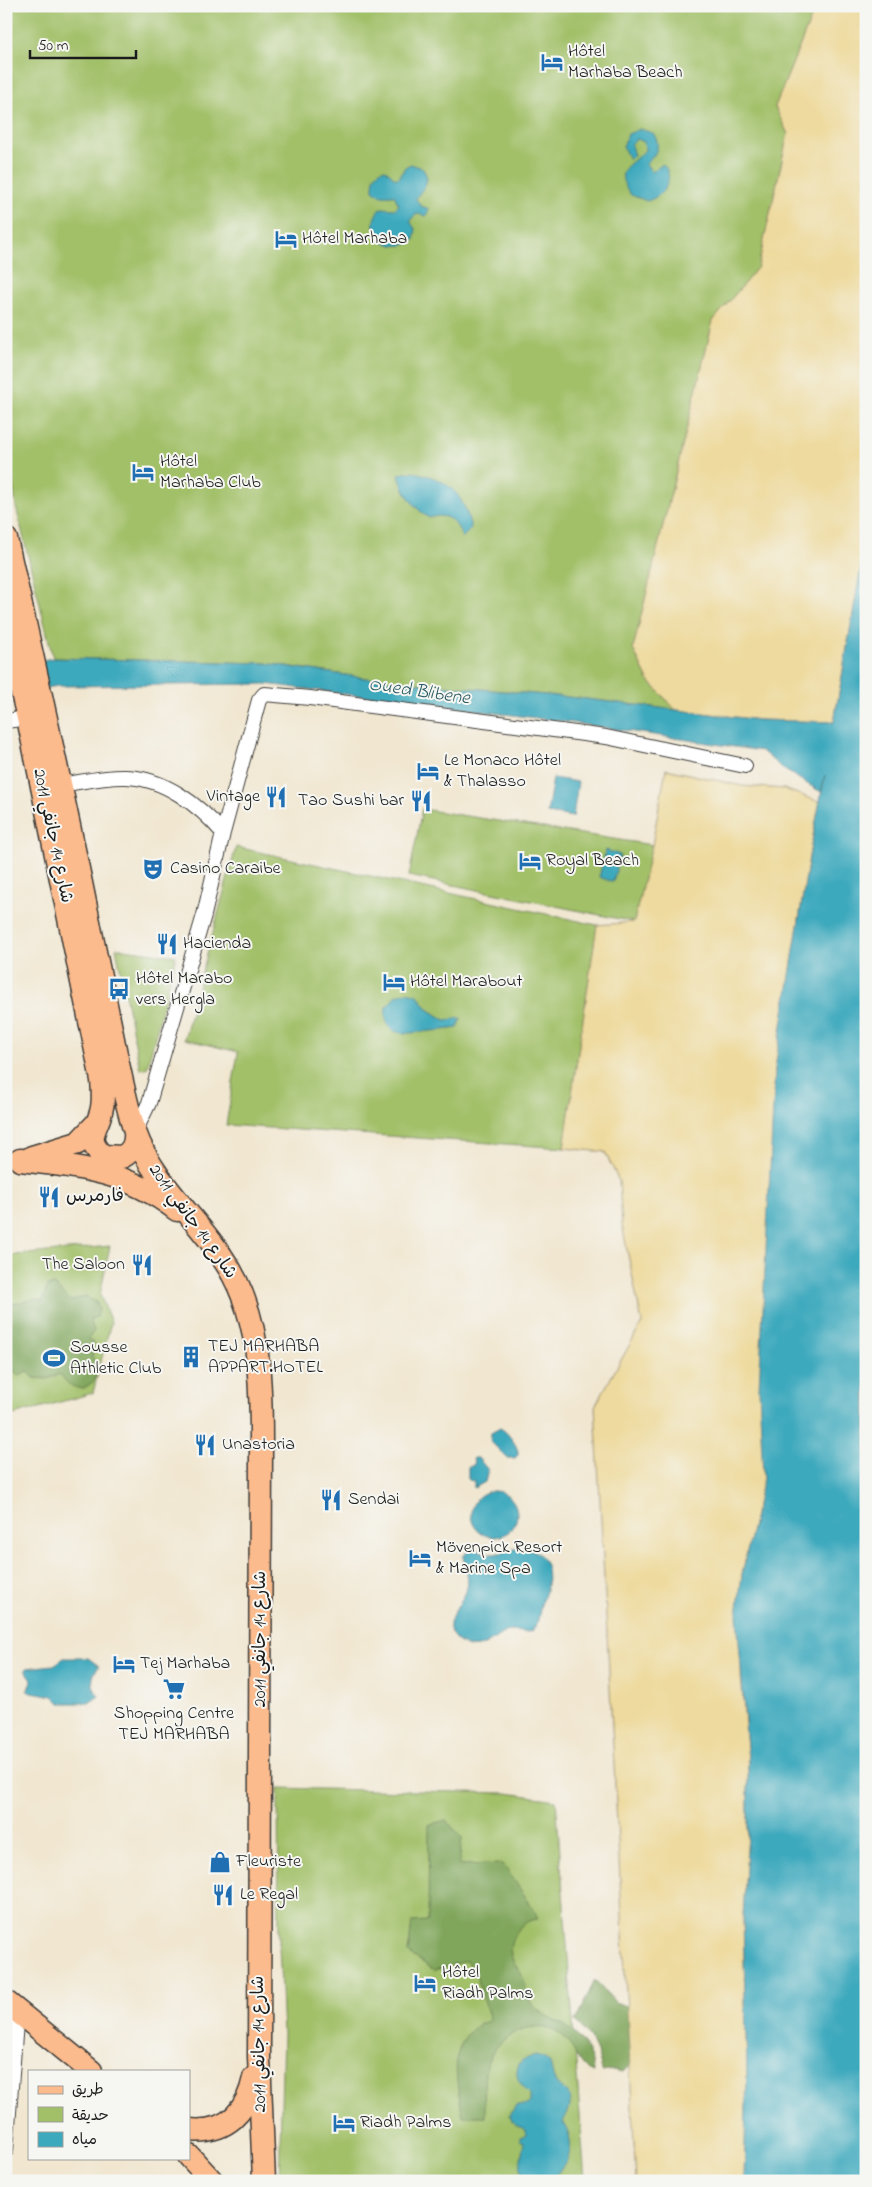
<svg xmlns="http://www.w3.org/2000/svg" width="872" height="2187" font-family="'Indie Flower','Playpen Sans Arabic',sans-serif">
<rect width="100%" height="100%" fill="#f6f6f2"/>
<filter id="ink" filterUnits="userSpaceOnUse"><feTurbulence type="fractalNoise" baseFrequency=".02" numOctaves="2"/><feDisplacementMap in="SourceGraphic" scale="10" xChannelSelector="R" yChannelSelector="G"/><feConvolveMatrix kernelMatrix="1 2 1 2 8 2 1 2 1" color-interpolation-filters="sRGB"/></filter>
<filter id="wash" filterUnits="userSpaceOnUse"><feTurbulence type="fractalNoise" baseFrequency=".0096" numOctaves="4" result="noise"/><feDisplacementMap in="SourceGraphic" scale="20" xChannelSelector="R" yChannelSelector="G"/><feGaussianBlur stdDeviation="1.12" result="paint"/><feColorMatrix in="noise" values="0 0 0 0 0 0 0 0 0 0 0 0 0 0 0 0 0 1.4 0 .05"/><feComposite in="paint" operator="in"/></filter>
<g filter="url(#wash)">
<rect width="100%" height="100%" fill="#f1e7d1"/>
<path fill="#a1c068" stroke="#5e6e42" d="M 6,6 L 816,6 L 775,107 L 788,134 L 758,267 L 713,321 L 633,649 L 648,680 L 676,710 L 578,698 L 372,679 L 265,663 L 53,658 L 16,507 L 6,432 Z
M 422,809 L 652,845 L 634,922 L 409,876 Z
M 236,847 L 597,925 L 564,1148 L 226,1125 L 238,1052 L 184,1039 Z
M 116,948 L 176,956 L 147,1068 L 140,1069 Z
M 110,1246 L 100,1295 L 111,1322 L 93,1393 L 6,1417 L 6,1256 Z
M 278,1788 L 507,1793 L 556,1800 L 585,2181 L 279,2181 L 283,2034 L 279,1945 Z"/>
<path fill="#80a65c" stroke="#4e613c" d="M 54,1285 L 70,1301 L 86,1296 L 97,1303 L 99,1309 L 97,1317 L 90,1319 L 94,1331 L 88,1339 L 94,1344 L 92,1357 C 99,1364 96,1373 94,1381 L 83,1389 C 71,1387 67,1384 60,1374 L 48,1379 L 34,1378 L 29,1372 L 18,1375 C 0,1362 6,1326 6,1305 L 35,1299 L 43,1301 L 47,1286 Z
M 446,1820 L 462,1838 L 459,1865 L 503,1864 L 535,1911 L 538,1919 C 522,1920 507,1939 511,1955 C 513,1964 521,1970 523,1979 C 526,1988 526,1996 532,2004 C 541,2015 552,2018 564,2025 C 579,2034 593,2054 594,2073 C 575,2066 577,2047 562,2036 C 539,2018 508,2029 493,2052 C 491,2056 487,2061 486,2066 C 483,2082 485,2100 485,2116 L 463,2116 C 458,2088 448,2054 470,2031 C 474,2026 484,2023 490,2020 L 474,1968 L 466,1961 L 434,1970 L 408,1953 L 412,1922 L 428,1921 L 429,1825 Z
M 595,1980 L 615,2002 L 631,2008 L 645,2048 L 623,2072 L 614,2070 L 602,2072 C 599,2051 591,2035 575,2022 Z"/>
<path fill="#eeda9e" stroke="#857b5d" d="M 816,6 L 866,6 L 866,539 L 834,722 L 760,720 L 676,710 L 648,680 L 633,649 L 713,321 L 758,267 L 788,134 L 775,107 Z
M 666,769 L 742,786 L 784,789 L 820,802 L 810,851 L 775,1069 L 763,1478 L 742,1574 L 741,1677 L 748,1760 L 748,1834 L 743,1917 L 747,2073 L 744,2181 L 636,2181 L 595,1406 L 642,1323 L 622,1225 L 619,1181 L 605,1152 L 564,1148 L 597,925 L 634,922 L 652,845 Z"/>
<path fill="#3da9bd" stroke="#2c626c" d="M 640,129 L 653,133 C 662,146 656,154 646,164 L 652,172 L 663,164 C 676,179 664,196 647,201 L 631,195 C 611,169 631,166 645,150 L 644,142 L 637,139 L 631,144 L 634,156 L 629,159 L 623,147 L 628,134 Z
M 411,164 L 422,168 C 433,182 423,186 416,199 L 421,206 L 429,209 L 426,216 L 417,214 L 411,219 L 411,223 L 416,230 L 414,240 C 389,258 360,228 381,208 L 395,209 L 399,205 L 394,195 C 385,195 380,197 373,190 C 373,180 374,171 385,169 L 395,178 L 399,178 L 405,167 Z
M 412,472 C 448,478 464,493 471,529 L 462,538 C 457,521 447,512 429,518 C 414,508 402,491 399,474 Z
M 866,539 L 866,2181 L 744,2181 L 747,2073 L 743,1917 L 748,1834 L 748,1760 L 737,1616 L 742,1574 L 763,1478 L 759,1388 L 775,1068 L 810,851 L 825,775 L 821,792 L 783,769 L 762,751 L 560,721 L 266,684 L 58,686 L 6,694 L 6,667 L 53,658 L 265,663 L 372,679 L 578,698 L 760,720 L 834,722 Z
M 553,778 L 578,782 L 573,817 L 547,813 Z
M 606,850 L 620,855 L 613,882 L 599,877 Z
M 407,992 L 418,995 L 428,1009 L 445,1020 L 461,1018 L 458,1028 C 445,1030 432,1031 419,1032 C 399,1035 383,1034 386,1007 L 397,995 Z
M 500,1428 C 507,1431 520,1448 518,1455 L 515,1458 L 507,1458 L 490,1441 L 491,1433 Z
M 473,1458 L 478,1458 L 488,1470 L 485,1482 L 474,1488 L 474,1481 L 468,1480 L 468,1467 L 474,1465 Z
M471 1514a23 23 0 1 1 46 0a23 23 0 1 1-46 0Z
M 470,1548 C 478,1548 484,1554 492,1554 C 502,1554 512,1548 522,1548 C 550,1549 552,1580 543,1599 C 538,1610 541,1621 532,1631 C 522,1634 514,1629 505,1632 C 497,1636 490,1643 482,1646 C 474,1649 466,1647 459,1642 C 436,1625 463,1606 467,1588 C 469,1577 466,1568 463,1557 Z
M 64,1658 L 88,1658 L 99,1666 C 91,1676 90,1686 99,1696 L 89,1703 L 60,1703 L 53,1696 L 27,1691 L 32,1680 L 26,1672 L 26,1668 L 54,1665 Z
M 535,2055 C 554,2059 549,2065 554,2079 C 558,2088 569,2090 570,2101 C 571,2110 565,2116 563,2123 C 578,2147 569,2164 549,2181 L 528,2181 C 516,2171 522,2155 524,2142 L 520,2140 L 520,2137 L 526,2135 L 526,2130 C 519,2124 512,2127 510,2115 L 516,2105 L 527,2105 L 530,2102 L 530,2094 C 519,2083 512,2076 521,2061 Z"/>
</g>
<g filter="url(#ink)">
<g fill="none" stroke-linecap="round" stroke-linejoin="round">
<g stroke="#3c3a37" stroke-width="16">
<path id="street" d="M 6,721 L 28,718
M 61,785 C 82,782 104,776 126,777 C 164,778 199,805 223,833
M 135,1132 L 149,1103 L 204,915 L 223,833 L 259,700 L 264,694 L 310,698 L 606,737 L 745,766
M 6,2151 L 17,2010"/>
</g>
<g stroke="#3c3a37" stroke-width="25">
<path id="primary" d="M 6,539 C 35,667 63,794 89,922 C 97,963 106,1003 114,1044 C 120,1073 126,1104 135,1132 C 152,1181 194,1215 222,1257 C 260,1311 261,1377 261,1441 L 259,2057 L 264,2181
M 6,624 L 28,718 L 102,1080 C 103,1091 104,1102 101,1112 C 96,1131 84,1139 103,1156 L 122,1157 C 132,1152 136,1144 135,1132
M 32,1157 L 78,1143 L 96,1124
M 20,1160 C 81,1167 127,1171 177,1210
M 6,2002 L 91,2071
M 189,2130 C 226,2134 247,2112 254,2078
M 189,2156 L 212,2181"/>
</g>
<use href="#street" stroke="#fff" stroke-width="14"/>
<use href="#primary" stroke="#fbbb8d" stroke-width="22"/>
</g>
</g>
<defs>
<g id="hotel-bare" transform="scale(1.725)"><path d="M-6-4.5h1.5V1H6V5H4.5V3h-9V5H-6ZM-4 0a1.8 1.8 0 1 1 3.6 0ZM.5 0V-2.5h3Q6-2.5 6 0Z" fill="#1f6fb2" stroke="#f6f6f2" stroke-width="2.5" paint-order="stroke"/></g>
<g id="restaurant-bare" transform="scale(1.725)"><path d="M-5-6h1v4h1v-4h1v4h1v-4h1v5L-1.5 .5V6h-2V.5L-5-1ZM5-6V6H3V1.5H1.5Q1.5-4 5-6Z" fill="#1f6fb2" stroke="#f6f6f2" stroke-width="2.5" paint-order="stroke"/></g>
<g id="theatre-bare" transform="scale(1.725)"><path d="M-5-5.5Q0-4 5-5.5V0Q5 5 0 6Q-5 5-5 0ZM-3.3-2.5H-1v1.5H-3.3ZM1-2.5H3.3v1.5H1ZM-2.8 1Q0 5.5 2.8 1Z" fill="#1f6fb2" stroke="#f6f6f2" stroke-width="2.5" paint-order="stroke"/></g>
<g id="bus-bare" transform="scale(1.725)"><path d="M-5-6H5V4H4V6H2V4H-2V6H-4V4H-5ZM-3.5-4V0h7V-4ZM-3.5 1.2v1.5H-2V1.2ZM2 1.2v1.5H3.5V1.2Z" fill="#1f6fb2" stroke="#f6f6f2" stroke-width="2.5" paint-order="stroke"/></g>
<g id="building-bare" transform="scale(1.725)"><path d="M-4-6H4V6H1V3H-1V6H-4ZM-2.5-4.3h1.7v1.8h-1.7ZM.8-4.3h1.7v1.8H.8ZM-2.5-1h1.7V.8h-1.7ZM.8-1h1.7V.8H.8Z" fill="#1f6fb2" stroke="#f6f6f2" stroke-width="2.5" paint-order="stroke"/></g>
<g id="stadium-bare" transform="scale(1.725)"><path d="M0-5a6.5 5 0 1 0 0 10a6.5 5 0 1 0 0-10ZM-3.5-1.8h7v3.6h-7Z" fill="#1f6fb2" stroke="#f6f6f2" stroke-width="2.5" paint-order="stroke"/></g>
<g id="supermarket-bare" transform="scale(1.725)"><path d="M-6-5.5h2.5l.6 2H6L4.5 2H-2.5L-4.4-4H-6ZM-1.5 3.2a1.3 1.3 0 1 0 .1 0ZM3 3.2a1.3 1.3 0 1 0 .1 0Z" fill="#1f6fb2" stroke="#f6f6f2" stroke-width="2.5" paint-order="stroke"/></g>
<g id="shop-bare" transform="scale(1.725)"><path d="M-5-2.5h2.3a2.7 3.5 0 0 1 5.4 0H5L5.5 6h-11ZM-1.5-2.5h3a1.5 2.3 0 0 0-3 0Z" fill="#1f6fb2" stroke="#f6f6f2" stroke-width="2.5" paint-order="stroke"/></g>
</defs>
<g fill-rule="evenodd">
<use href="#hotel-bare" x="552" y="62"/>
<use href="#hotel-bare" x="286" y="239"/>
<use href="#hotel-bare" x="143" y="472"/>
<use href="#hotel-bare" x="428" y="771"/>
<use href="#restaurant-bare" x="276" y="797"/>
<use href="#restaurant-bare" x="421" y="801"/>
<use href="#hotel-bare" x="530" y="861"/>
<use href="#theatre-bare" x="153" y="869"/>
<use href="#restaurant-bare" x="167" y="944"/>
<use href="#hotel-bare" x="394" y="982"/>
<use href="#bus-bare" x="119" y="989"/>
<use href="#restaurant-bare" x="49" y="1197"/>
<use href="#restaurant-bare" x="142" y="1265"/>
<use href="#building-bare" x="191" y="1357"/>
<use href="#stadium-bare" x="54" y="1358"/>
<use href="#restaurant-bare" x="205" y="1445"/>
<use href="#restaurant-bare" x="331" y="1500"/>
<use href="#hotel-bare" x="420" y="1558"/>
<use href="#hotel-bare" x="124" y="1664"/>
<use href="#supermarket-bare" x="174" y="1689"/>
<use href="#shop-bare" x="220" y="1862"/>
<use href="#restaurant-bare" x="223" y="1895"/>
<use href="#hotel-bare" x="425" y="1983"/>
<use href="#hotel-bare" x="344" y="2123"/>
</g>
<g text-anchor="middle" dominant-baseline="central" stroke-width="4" stroke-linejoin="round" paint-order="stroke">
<g font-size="18" fill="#1c1c1c" stroke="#f6f6f2" text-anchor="start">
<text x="568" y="52">Hôtel<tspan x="568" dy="21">Marhaba Beach</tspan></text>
<text x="302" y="239">Hôtel Marhaba</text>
<text x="160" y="462">Hôtel<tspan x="160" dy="21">Marhaba Club</tspan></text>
<text x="444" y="761">Le Monaco Hôtel<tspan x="444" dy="21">&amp; Thalasso</tspan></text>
<text x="260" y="797" text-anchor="end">Vintage</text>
<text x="404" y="801" text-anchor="end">Tao Sushi bar</text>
<text x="546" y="861">Royal Beach</text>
<text x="170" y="869">Casino Caraibe</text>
<text x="183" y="944">Hacienda</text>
<text x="136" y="979">Hôtel Marabo<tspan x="136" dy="21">vers Hergla</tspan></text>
<text x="410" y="982">Hôtel Marabout</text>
<text x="66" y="1197">فارمرس</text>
<text x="125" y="1265" text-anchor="end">The Saloon</text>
<text x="208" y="1347">TEJ MARHABA<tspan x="208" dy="21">APPART.HOTEL</tspan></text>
<text x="70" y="1348">Sousse<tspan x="70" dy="21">Athletic Club</tspan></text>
<text x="222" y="1445">Unastoria</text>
<text x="348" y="1500">Sendai</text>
<text x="436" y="1548">Mövenpick Resort<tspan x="436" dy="21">&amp; Marine Spa</tspan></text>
<text x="140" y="1664">Tej Marhaba</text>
<text x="174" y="1714" text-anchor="middle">Shopping Centre<tspan x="174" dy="21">TEJ MARHABA</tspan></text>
<text x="236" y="1862">Fleuriste</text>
<text x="240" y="1895">Le Regal</text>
<text x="442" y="1973">Hôtel<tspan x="442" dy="21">Riadh Palms</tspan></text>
<text x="360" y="2123">Riadh Palms</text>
</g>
<g font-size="18" fill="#1c1c1c" stroke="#f6f6f2">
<text transform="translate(52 836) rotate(78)">شارع 14 جانفي 2011</text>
<text transform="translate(192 1222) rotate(54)">شارع 14 جانفي 2011</text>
<text transform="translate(261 1639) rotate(-90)">شارع 14 جانفي 2011</text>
<text transform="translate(260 2044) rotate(-91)">شارع 14 جانفي 2011</text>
</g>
<g font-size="19" font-style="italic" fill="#2b5b64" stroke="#f6f6f2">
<text transform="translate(419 692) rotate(8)">Oued Blibene</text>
</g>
</g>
<rect width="872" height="2187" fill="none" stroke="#f6f6f2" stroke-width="25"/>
<rect x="28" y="2070" width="162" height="90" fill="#f6f6f2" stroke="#9f9f9c"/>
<rect x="38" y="2086" width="25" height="8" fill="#fbbb8d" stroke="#9f9f9c"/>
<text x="72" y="2094" font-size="15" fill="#1c1c1c">طريق</text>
<rect x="38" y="2107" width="25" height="15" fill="#a1c068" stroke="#9f9f9c"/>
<text x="72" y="2120" font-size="15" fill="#1c1c1c">حديقة</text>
<rect x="38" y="2132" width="25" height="15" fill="#3da9bd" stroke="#9f9f9c"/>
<text x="72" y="2144" font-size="15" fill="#1c1c1c">مياه</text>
<path d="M30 50v8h106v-8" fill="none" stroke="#1c1c1c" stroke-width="2.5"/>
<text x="38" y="50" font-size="15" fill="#1c1c1c" stroke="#f6f6f2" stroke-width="4" paint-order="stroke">50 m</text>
</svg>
